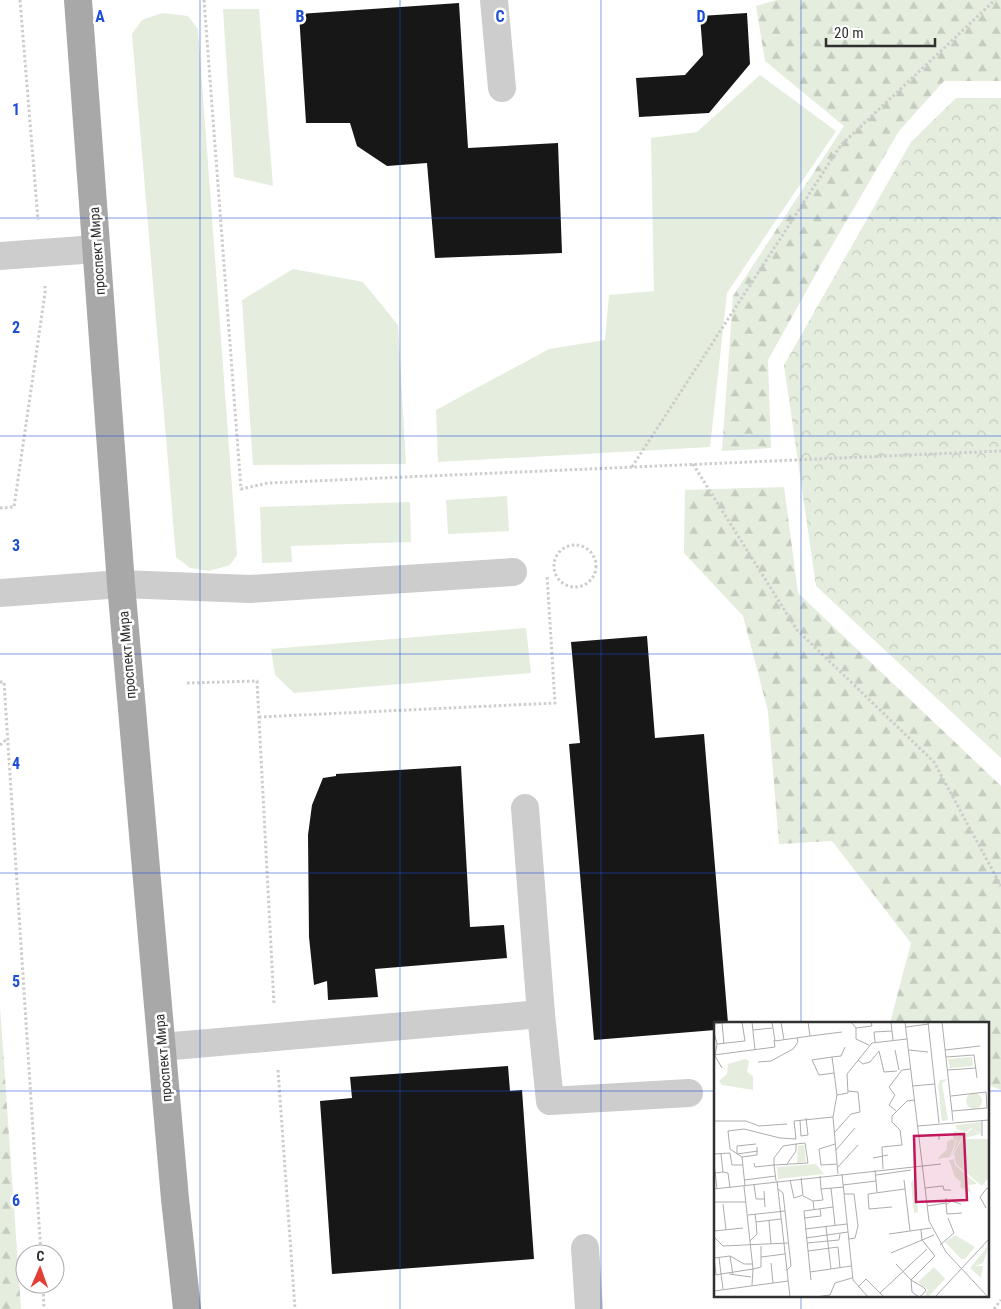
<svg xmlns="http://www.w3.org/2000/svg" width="1001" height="1309" viewBox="0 0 1001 1309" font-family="'Roboto Condensed',sans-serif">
<defs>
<pattern id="forest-firs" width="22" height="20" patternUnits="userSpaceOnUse" patternTransform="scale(1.25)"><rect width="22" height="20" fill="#e4edde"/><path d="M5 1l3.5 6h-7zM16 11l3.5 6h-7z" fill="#c4ccbf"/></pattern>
<pattern id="park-crowns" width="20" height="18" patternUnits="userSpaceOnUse" patternTransform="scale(1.25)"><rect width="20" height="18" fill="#e4edde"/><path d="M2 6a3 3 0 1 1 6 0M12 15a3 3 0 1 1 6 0" fill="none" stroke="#c4ccbf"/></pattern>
</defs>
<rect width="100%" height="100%" fill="#fff"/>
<g fill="#e4edde">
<polygon points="223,9 259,9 273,186 234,177"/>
<polygon points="162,13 188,16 198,29 237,555 230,565 209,571 190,568 176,557 132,34 142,20"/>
<polygon points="760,75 836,131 727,293 710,447 438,462 436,410 549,349 605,340 609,295 654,291 651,138 697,132"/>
<polygon points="293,269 363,282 398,325 406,464 253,465 242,300"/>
<polygon points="507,496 509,531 448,534 446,500"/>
<polygon points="410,502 411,542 291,546 292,562 262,563 260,507"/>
<polygon points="526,628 531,673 294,693 275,675 271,649"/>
</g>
<g fill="url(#forest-firs)">
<polygon points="777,0 1001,0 1001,81 944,81 899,131 823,261 768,360 771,448 722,451 733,296 844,126 765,61 756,6"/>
<polygon points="784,487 798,593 1001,786 1001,1090 987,1084 987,1023 890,1023 911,943 832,841 779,844 768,711 743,616 684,553 685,490"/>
<polygon points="0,1006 21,1309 0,1309"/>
</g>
<polygon fill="url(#park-crowns)" points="956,98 1001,98 1001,758 816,586 784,365 911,142"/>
<g fill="#171717">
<polygon points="459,3 468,148 558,143 562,253 435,258 427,163 387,166 357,146 350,123 306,123 299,14"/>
<polygon points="747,13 750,64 709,113 639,117 636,78 685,75 703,55 700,16"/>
<polygon points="647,636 655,738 704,734 728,1023 715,1023 715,1030 594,1040 569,744 580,743 571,642"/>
<polygon points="461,766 470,927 504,925 507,958 375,969 378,997 328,1000 327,981 314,985 309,937 308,835 312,805 323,778 336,776 336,774"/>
<polygon points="508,1066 510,1091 522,1090 534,1259 332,1274 320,1101 352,1098 350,1077"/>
</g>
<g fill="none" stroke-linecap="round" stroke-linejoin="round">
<g stroke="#cdcdcd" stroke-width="3" stroke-dasharray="2.5 2.5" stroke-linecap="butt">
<polyline points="20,0 38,220"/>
<polyline points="204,0 241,489 268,483 1001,451"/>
<polyline points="693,464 797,630 934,762 1001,886"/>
<polyline points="632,467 841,145 995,0"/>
<polyline points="0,508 14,507 45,293 45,286"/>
<circle cx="575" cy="566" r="21"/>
<polyline points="0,682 4,682 41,1254"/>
<polyline points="187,683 257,681 274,1004"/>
<polyline points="259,717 555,703 547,575"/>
<polyline points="0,745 7,739"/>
<polyline points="278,1070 295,1309"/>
<polyline points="43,1284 44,1309"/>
<polyline points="994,1309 1001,1300"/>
</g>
<g stroke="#cdcdcd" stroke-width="28">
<polyline points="494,0 502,88"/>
<polyline points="0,256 96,249"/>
<polyline points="0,593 121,584 250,589 513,572"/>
<polyline points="525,808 541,1014"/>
<polyline points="162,1047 541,1014 550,1101 689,1093"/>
<polyline points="585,1248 589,1309"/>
</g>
<polyline stroke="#a8a8a8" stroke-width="28" points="78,0 121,584 175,1199 187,1309"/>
</g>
<path fill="none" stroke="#1d4ed8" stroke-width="1" stroke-opacity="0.55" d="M 200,0 L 200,1309M 400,0 L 400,1309M 601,0 L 601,1309M 801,0 L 801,1023M 0,218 L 1001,218M 0,436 L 1001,436M 0,654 L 1001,654M 0,873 L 1001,873M 0,1091 L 715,1091M 987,1091 L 1001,1091M 801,1295 L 801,1309"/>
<g text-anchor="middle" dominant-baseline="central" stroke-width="5" stroke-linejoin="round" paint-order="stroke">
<g font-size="14" fill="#303030" stroke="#fff">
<text transform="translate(97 251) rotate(-94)">проспект Мира</text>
<text transform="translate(127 655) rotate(-95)">проспект Мира</text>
<text transform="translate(163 1058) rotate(-95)">проспект Мира</text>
</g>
</g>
<g transform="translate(714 1022)">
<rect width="275" height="275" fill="#fff"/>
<path d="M 234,57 L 228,61 L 234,98 L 228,99 L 224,63 L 226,58 ZM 267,100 L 267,112 L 257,106 L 252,110 L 242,107 L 242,103 ZM 238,117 L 242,119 L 236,135 L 223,137 L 233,127 L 233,120 ZM 102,142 L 110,152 L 64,157 L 63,145 ZM 275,223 L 269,241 L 261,244 L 269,244 L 267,256 L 256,246 Z" fill="#e4edde"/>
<path d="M 31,37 L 35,39 L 33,50 L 39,54 L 39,68 L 8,63 L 5,59 L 13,52 L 14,42 ZM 258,107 L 266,112 L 247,117 L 237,135 L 243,119 L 239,116 L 240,109 L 253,111 ZM 240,137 L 241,143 L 263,162 L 254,163 L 257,171 L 246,165 L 247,160 L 241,155 L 235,138 ZM 201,154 L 204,190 L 200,191 L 197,161 Z" fill="#e4edde"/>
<path d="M 258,35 L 259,44 L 236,46 L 234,37 ZM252 79a8 8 0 1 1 16 0a8 8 0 1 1-16 0ZM 248,117 L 275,117 L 275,155 L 268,164 L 242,142 L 240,131 ZM 90,123 L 92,140 L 83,141 L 84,124 ZM 241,213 L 261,225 L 251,237 L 247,237 L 231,220 ZM 220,245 L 231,257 L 214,275 L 211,271 L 214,268 L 204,260 Z" fill="#e4edde"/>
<path fill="none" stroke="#acacac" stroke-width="1" d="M 38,0 L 41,28M 58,0 L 61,19 L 96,14M 67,0 L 70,18M 94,0 L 96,14 L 128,10M 137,0 L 142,6 L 142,17 L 155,23M 177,0 L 179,18M 191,0 L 215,199 L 232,230 L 274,275M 214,0 L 225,101M 228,0 L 239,99M 8,1 L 10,22M 0,2 L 18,0M 192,5 L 215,2M 142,6 L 158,4 L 157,0M 39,8 L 58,6M 0,10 L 3,22 L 1,34 L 8,46M 161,20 L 160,10 L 178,9M 3,22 L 31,19 L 28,0M 181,28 L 185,48M 195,28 L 214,30M 231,28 L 266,24M 0,33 L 61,25 L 60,18M 118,35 L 127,34 L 131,25M 232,35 L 260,33 L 263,56M 144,38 L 149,42 L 156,40 L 165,29 L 170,50 L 183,49M 44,40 L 57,39 L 79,27 L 84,20 L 83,16M 234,48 L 262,46M 120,51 L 105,53 L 98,38 L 118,35 L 123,73 L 119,95 L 124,152M 198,64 L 221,62M 123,73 L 134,71 L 133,52 L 158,21 L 193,17M 237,74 L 272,70 L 273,86 L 238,89M 182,89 L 175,83 L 181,73 L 175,65 L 188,48 L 197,47M 86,98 L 87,114 L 94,113 L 92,96M 0,99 L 32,99 L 45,104 L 73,102M 204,104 L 275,98M 120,111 L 137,92 L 146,90 L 144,70 L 134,69M 204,114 L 225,113 L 225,118M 268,114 L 268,98M 42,122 L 23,124 L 23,132 L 44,129M 121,122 L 105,127 L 107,143 L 123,142M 122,128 L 141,106M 0,132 L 16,131 L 18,143 L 29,143M 28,135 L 16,127 L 14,109 L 30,107 L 66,116 L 82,117 L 80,99 L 119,95M 159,136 L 174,133M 0,140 L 3,167M 40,141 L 41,145 L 60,143 L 60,136 L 69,124 L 82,122M 124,145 L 144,123M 169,147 L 168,125 L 188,123 L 186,108 L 178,100 L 178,94 L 193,79 L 200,78M 161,148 L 163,170M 9,150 L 14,151 L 16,166M 1,151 L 9,150 L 7,132M 128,152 L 139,258 L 154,275M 162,153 L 197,148M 106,154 L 107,167 L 130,165M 30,158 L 62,154M 76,158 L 80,176 L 89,173 L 87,156M 190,158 L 196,209 L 217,206M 62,159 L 60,143 L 94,141 L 91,121 L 82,122 L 82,129 L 73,142M 63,159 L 76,275M 40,163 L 42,177 L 50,177M 129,163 L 162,159M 31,164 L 28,135 L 43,133 L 43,125M 117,166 L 121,203M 211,166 L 229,164 L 230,168 L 237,168M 0,167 L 227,142M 50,169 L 51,185M 130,172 L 140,172 L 144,204 L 141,216 L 135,217M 89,174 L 99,179 L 100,187M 99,179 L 109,178 L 107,167M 0,180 L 32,180M 232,181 L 233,192 L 248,191M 9,182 L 12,208M 232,183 L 237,179 L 247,182M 213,184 L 232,181 L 232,176M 178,185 L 155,187 L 154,172 L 191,167M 272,186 L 266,175 L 273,166 L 275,168M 71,189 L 77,244 L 73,248M 41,192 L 42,200 L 67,197M 34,193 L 71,189 L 69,171 L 64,167M 90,196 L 107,194 L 106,187M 55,199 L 57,222M 112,205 L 117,247M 91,207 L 133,202M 0,209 L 29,206M 175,212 L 196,209M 0,215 L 9,224 L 74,221M 92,216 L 134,210M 36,219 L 43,212 L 42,200M 93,221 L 125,218 L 126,212M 226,223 L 240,211 L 234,196M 94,229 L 124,225 L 126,246M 177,231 L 220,213M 16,234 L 19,253M 0,235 L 2,253 L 7,252 L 9,267M 5,235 L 7,252 L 39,247 L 30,164M 47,235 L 71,232M 0,236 L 16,234 L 30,242 L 39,242M 57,241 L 59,261M 182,242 L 197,258 L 209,265 L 212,268 L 209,272 L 205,275 L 198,270 L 197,258 L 221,234 L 208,218 L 207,208M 96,250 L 137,244M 15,252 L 37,255M 97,258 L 90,189 L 119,185M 38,263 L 39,247 L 47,245 L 47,224M 144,265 L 152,257 L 170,275M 0,269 L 74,259M 166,271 L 213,227M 101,275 L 116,273 L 121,261 L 138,256M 221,275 L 275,217"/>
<path fill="#c2185b" fill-opacity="0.15" stroke="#c2185b" stroke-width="2.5" d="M 250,112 L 253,178 L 202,180 L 200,114 Z"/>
<rect width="275" height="275" fill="none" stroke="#303030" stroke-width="2.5"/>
</g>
<g font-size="16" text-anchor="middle" font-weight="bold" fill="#1d4ed8" stroke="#fff" stroke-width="5" stroke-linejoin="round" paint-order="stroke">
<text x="100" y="22">A</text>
<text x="300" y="22">B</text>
<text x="500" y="22">C</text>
<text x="701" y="22">D</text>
<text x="16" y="115">1</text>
<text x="16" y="333">2</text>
<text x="16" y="551">3</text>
<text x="16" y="769">4</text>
<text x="16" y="987">5</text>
<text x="16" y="1206">6</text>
</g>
<g transform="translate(40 1269) rotate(2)"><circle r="24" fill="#ffffff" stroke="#acacac"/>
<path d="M0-4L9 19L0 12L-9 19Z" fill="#e24037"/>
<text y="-8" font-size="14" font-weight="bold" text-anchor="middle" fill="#303030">С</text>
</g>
<path d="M826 38v8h109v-8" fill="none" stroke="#303030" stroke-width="2.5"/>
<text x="834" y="38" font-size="15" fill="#303030" stroke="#ffffff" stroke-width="4" paint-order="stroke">20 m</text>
</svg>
